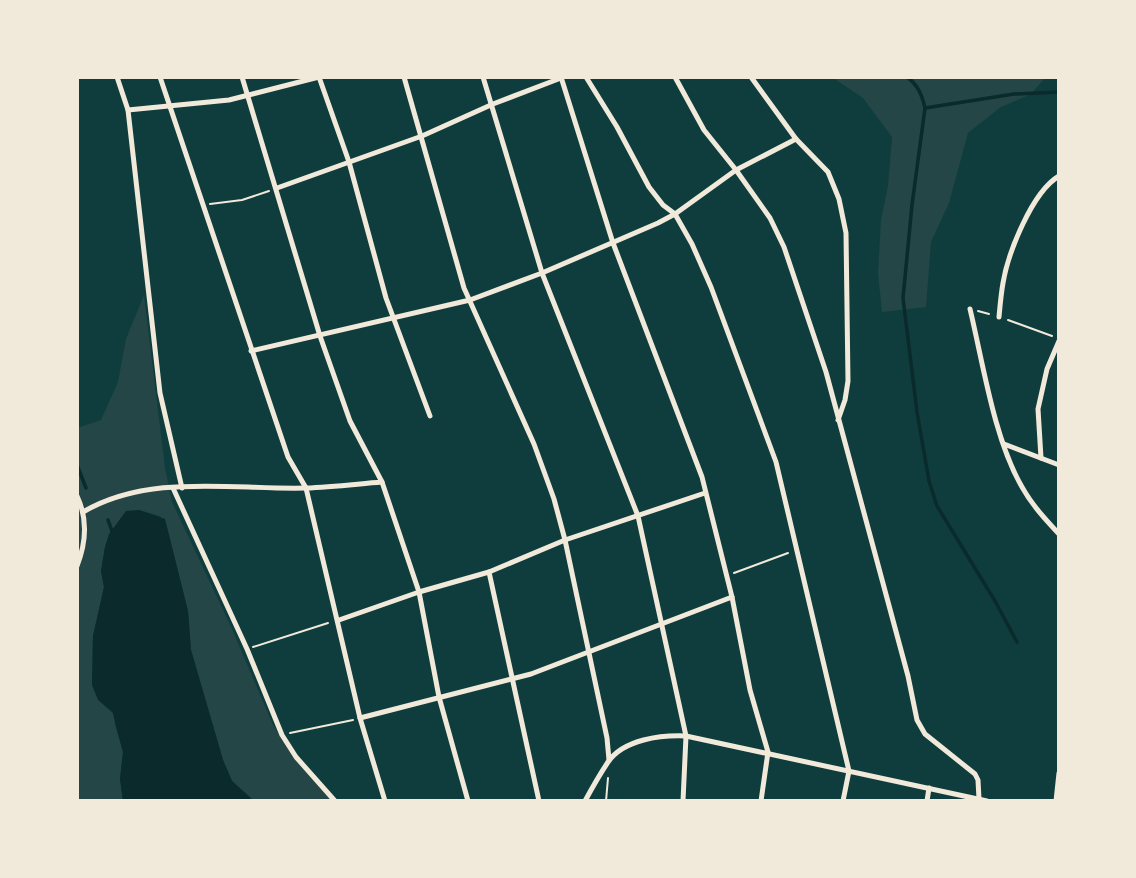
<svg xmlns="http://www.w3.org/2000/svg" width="1136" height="878" viewBox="0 0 1136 878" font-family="'Zilla Slab',serif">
<rect width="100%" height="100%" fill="#0f3d3e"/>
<g fill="#244646">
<polygon points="832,77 1046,77 1031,94 1001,107 968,133 949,203 931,242 926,307 882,312 878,273 881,220 888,186 892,137 863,98"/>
<polygon points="144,295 165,468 172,502 232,629 273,725 289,750 333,801 254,801 232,781 223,760 191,650 188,611 170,539 160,516 139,510 105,547 101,571 104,587 93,636 92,685 113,713 116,727 123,752 120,779 123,801 77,801 77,428 101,420 118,382 126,339"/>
</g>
<polygon fill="#0a2a2b" points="139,510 165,519 188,611 191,650 223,760 232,781 254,801 123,801 120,779 123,752 116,727 113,713 98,700 92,685 93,636 104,587 101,571 105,547 109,534 126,511"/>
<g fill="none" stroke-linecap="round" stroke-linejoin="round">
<g stroke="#0a2a2b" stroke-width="3.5">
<path d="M 907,77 C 918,85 922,95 925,108 L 912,205 L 903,298 L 917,412 L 929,481 L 937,506 L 995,601 L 1017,642"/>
<polyline points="925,108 1014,94 1059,92"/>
<polyline points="77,465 86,488"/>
<polyline points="108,520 112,531"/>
</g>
<g stroke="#f1e9da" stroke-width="2">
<polyline points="210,204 242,200 269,191"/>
<polyline points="978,311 989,314"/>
<polyline points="1008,320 1052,336"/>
<polyline points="734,573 788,553"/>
<polyline points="253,647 328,623"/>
<polyline points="290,733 353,720"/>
<polyline points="606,801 608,778"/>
</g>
<g stroke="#f1e9da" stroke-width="5">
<polyline points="117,77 128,110 160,393 182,488"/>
<polyline points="160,77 288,457 306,488 360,718 385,801"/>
<polyline points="242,77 320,336 350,421 382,482 419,592 439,697 468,801"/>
<polyline points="319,77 349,162 386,298 430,416"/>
<polyline points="404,77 464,288 534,444 554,499 565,540 607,738 609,760"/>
<polyline points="483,77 542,273 638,516 686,736 683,801"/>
<polyline points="561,77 613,243 702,477 732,597 750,690 768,752 761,801"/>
<polyline points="586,77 617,127 649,187 663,205 675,214 692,244 711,287 776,462 849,771 843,801"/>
<polyline points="675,77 704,130 736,170 770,218 784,247 826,372 908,676 917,720 925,734 975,774 978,780 979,799"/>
<polyline points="751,77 796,139 828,172 839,199 846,233 848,381 845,400 838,420"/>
<polyline points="128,110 229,100 319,77"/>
<polyline points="277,188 422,136 493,104 561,78"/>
<path d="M 970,309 C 983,363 994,439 1022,487 C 1032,505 1045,519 1059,534"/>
<path d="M 999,317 C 1000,306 1001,294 1003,283 C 1008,253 1032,192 1059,176"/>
<polyline points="251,351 470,300 542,273 658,223 675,214 736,170 796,139"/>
<polyline points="1004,444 1059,465"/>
<polyline points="1041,458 1038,409 1047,369 1059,341"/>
<polyline points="173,488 247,649 282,735 296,757 335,801"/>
<path d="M 77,496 C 88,519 86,543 77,566"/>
<path d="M 83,512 C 150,473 232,490 306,488 C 332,487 357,484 382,482"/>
<polyline points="489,572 539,801"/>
<polyline points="339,620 419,592 489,572 565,540 705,493"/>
<polyline points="360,718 531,674 732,597"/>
<path d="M 585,801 C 592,788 600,774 608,762 C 624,739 661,735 686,736 L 987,801"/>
<polyline points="927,801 929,788"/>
<polyline points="1056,801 1059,773"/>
</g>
</g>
<rect width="1136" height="878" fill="none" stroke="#f1e9da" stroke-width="158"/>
</svg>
